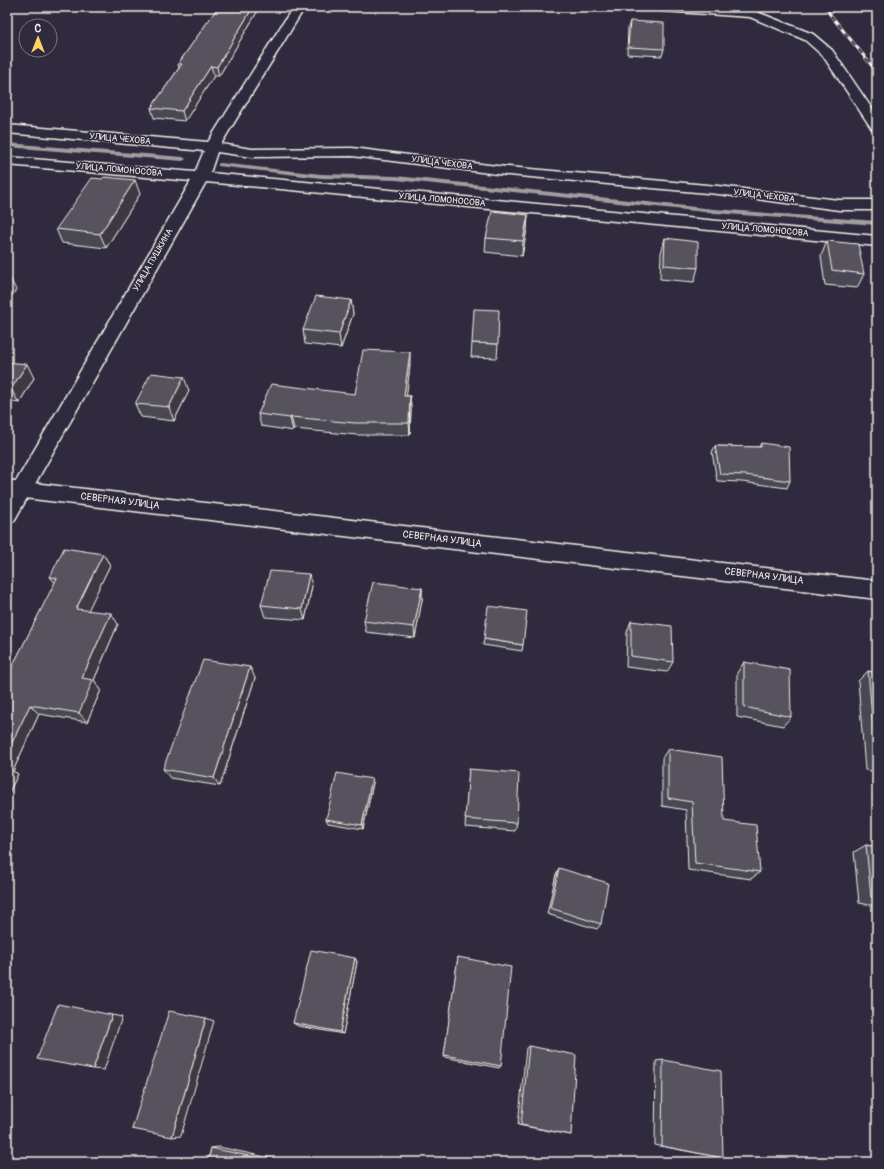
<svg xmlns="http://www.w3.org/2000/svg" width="884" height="1169" viewBox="0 0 884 1169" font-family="Pangolin,sans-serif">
<rect width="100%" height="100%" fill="#2f2a3d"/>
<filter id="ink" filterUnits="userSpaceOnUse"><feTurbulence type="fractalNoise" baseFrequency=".025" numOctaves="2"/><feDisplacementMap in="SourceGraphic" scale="8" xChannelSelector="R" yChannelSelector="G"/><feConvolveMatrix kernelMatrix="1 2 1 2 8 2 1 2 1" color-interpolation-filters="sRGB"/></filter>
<g filter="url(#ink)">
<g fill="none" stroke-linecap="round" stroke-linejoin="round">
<g fill="#a19ea0" fill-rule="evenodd">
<polygon points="7,143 183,157 186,159 183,161 7,147"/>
<polygon points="220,163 321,174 396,176 714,209 877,221 877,225 714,213 396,180 321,178 218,166 218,164"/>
</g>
<g stroke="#f4f1e8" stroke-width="3">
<g id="street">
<polygon points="293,7 305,7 221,144 252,149 352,148 497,166 718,186 839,200 877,200 877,210 839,210 718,194 497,174 352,156 252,157 217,152 210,173 877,236 877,246 206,182 14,521 7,523 7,497 191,181 7,165 7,157 195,172 204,151 7,133 7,125 208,142"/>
<polygon points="656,7 708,7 752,10 813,34 832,50 877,116 877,130 872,129 823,56 805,40 750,17 662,11"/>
</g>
</g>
<g stroke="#f4f1e8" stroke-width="3">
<polygon id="secondary" points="7,480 877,581 877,599 7,496"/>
</g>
<use href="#street" fill="#2f2a3d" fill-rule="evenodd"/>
<use href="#secondary" fill="#2f2a3d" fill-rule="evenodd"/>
<g stroke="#f4f1e8" stroke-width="3">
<polyline id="rail" points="824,7 877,72"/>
</g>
<use href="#rail" stroke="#2f2a3d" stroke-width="2" stroke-dasharray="5.5" stroke-linecap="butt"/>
</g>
<g fill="#4a4752" stroke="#f4f1e8">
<polygon points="218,7 260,7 219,76 214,76 185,121 154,118 151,108 179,68 178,64"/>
<polygon points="630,21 664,49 662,56 627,54 628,28"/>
<polygon points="140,194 106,248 62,243 56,229"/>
<polygon points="528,215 527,229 522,256 485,252 486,238"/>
<polygon points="665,238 698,268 694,282 660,279 661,253"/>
<polygon points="827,241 864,274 857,288 825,285 821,256"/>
<polygon points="351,300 353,314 341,348 305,344 303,330"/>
<polygon points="472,343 498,344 497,358 471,357"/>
<polygon points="7,362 34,378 19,403 7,401"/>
<polygon points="410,365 406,396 410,396 411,409 410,435 357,435 294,429 293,431 261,426 258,414 355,394"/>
<polygon points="189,391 174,421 141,417 135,404"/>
<polygon points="761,443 790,481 787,488 742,482 717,481 712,452 715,446 759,447"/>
<polygon points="103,554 110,565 88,610 118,624 94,680 101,690 87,722 39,714 13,771 18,774 7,797 12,667 55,583 50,577"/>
<polygon points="312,586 305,620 265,617 261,605"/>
<polygon points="422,588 422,600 415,638 366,632 364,621"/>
<polygon points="631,621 673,662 667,672 626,667 627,632"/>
<polygon points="484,639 523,645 522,651 483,645"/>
<polygon points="744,662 791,717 783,726 737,717 737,673"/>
<polygon points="868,671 877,673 877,772 865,770 858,681"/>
<polygon points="255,678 220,786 170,778 163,769"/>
<polygon points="668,749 760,872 751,879 688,870 686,810 662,806 662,758"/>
<polygon points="469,769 517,823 515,831 465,827"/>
<polygon points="372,779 373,783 363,829 328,823 326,819"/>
<polygon points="866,845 877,847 877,906 859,903 854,852"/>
<polygon points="559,868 601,924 597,929 547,914 556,874"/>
<polygon points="458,957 501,1066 499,1068 444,1057"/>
<polygon points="355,958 357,962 343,1034 298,1026 293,1023"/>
<polygon points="529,1046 571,1135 518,1125 526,1048"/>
<polygon points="663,1060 723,1158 655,1145 656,1061"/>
<polygon points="219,1147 279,1160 278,1162 208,1162 211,1148"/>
</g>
<g fill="#3c3942" stroke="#f4f1e8">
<polygon points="253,7 260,7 219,76 217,67"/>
<polygon points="211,66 214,76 185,121 182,111"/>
<polygon points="135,180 140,194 106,248 100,234"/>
<polygon points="528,215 527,229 522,256 523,241"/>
<polygon points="9,276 16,290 7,303 7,278"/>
<polygon points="351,300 353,314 341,348 339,334"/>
<polygon points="410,352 410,365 405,409 404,396"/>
<polygon points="27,364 34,378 19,403 11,389"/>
<polygon points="184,377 189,391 174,421 169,407"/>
<polygon points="410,396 411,409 410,435 409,423"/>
<polygon points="291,417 294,429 293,431 290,418"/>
<polygon points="103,554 110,565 84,619 76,609"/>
<polygon points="309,574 312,586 305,620 302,609"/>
<polygon points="422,588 422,600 415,638 414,627"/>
<polygon points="111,613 118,624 94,680 101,690 87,722 79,713 82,678"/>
<polygon points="250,667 255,678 220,786 214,778"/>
<polygon points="30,705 39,714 13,771 18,774 7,797 7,753"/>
<polygon points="372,779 373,783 363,829 362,825"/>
<polygon points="355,958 357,962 343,1034 340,1032"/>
<polygon points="112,1015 122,1017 104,1070 93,1069"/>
<polygon points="206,1018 214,1021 181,1136 172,1137"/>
<polygon points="279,1160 278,1162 273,1162 273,1161"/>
</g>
<g fill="#56525f" stroke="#f4f1e8">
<polygon points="218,7 253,7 217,67 211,66 182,111 151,108 182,64 178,64"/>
<polygon points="630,21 664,23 664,49 628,47"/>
<polygon points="104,177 135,180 100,234 56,229 92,178 102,179"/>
<polygon points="492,211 528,215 523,241 486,238"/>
<polygon points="665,238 698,242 698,268 664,265"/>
<polygon points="827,241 858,244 864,274 832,270"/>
<polygon points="316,296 351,300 339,334 303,330"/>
<polygon points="474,309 499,310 498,344 472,343"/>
<polygon points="363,350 410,352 404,396 410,396 409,423 355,423 291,417 290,418 258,414 271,384 355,394"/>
<polygon points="7,362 27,364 11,389 7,389"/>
<polygon points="151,373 184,377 169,407 135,404"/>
<polygon points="761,443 789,447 790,481 745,475 720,474 715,446 761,447"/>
<polygon points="64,548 103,554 76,609 111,613 82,678 93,680 79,713 30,705 7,753 7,667 12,667 57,578 50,577"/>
<polygon points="270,571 309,574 302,609 261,605"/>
<polygon points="373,582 422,588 414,627 364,621"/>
<polygon points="488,606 527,611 523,645 484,639"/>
<polygon points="631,621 672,626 673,662 631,656"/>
<polygon points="203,660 250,667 214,778 163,769"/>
<polygon points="744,662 790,670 791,717 744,707"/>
<polygon points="868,671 877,673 877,761 876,761"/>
<polygon points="668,749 722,757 724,821 756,825 760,872 695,863 692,802 668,798"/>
<polygon points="469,769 519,773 517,823 465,819"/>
<polygon points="337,773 372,779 362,825 326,819"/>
<polygon points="866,845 877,847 877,898 871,897"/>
<polygon points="559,868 608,883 601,924 550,908"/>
<polygon points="311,950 355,958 340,1032 293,1023"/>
<polygon points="458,957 511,967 501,1066 444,1055"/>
<polygon points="58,1004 112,1015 93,1069 37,1059"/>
<polygon points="169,1011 206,1018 172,1137 132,1129"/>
<polygon points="529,1046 576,1055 571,1135 521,1125"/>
<polygon points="663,1060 721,1071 723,1158 662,1146"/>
<polygon points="211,1148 273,1161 273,1162 208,1162"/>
</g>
</g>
<g text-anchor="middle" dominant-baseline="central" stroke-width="3" stroke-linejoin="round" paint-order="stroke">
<g font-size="9" fill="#f4f1e8" stroke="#2f2a3d">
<text transform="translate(120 139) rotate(5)">УЛИЦА ЧЕХОВА</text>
<text transform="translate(442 163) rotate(7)">УЛИЦА ЧЕХОВА</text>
<text transform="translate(119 170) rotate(5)">УЛИЦА ЛОМОНОСОВА</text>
<text transform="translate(764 196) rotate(7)">УЛИЦА ЧЕХОВА</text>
<text transform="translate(442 200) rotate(5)">УЛИЦА ЛОМОНОСОВА</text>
<text transform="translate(765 230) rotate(5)">УЛИЦА ЛОМОНОСОВА</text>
<text transform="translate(153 260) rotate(-60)">УЛИЦА ПУШКИНА</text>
</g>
<g font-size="10" fill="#f4f1e8" stroke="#2f2a3d">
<text transform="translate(120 501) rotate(7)">СЕВЕРНАЯ УЛИЦА</text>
<text transform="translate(442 539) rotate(7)">СЕВЕРНАЯ УЛИЦА</text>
<text transform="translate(764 576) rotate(7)">СЕВЕРНАЯ УЛИЦА</text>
</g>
</g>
<rect width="884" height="1169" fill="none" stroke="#2f2a3d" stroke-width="24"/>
<rect x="12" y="12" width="860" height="1145" fill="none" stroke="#f4f1e8" stroke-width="1.5" filter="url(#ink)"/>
<g transform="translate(38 38)"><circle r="19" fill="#2f2a3d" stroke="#7e7a81"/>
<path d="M0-3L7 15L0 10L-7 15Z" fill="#ffd166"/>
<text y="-6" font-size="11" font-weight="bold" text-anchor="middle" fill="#f4f1e8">С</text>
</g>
</svg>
